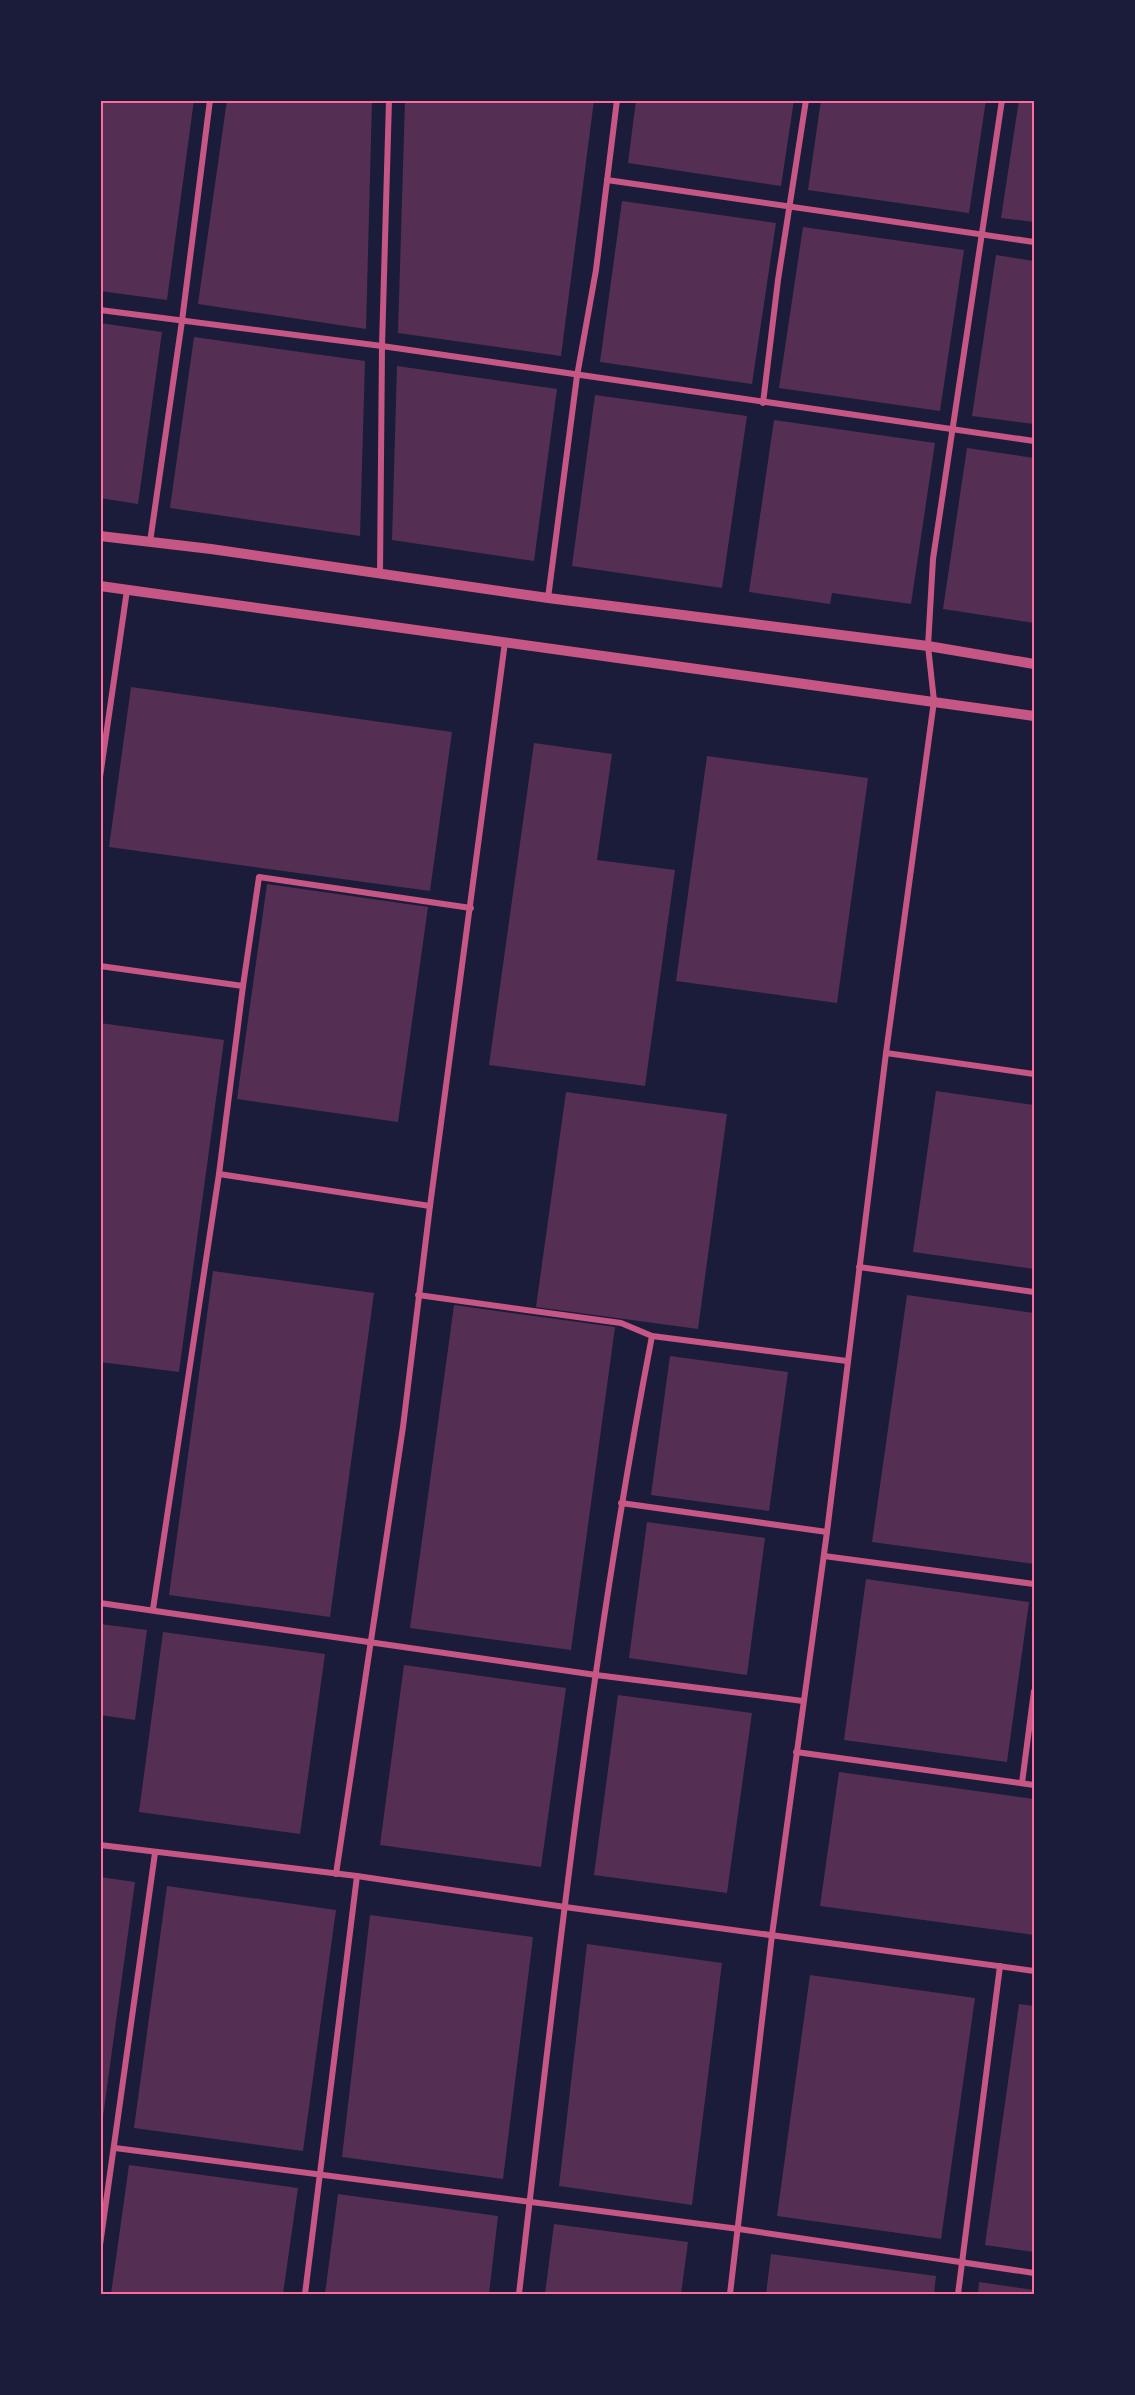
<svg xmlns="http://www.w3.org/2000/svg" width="1135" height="2395" viewBox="0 0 1135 2395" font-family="'Roboto Condensed',sans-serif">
<rect width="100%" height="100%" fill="#1b1b3a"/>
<g fill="#542f53">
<polygon points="100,100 194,100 167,300 100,291"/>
<polygon points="227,100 372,100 366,329 198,304"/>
<polygon points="405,100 594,100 561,356 398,333"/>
<polygon points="636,100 794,100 781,186 628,163"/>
<polygon points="821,100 986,100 969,213 808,190"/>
<polygon points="1019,100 1034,100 1034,222 1001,218"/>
<polygon points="622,201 776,223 752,384 600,362"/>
<polygon points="803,227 964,250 940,411 779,388"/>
<polygon points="996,255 1034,261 1034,424 972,416"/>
<polygon points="100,323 162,332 138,504 100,498"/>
<polygon points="194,337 365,361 360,536 170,508"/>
<polygon points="397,366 557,389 534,561 392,540"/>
<polygon points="595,395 747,416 722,588 572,566"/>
<polygon points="774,420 935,443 911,604 832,593 830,604 749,592"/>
<polygon points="967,448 1034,458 1034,623 943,609"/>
<polygon points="131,687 452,732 430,891 109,847"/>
<polygon points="534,743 612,754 597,860 675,870 645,1086 489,1065"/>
<polygon points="707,756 868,778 837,1003 676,981"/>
<polygon points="267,884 428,907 398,1122 237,1099"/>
<polygon points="100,1023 224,1040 179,1372 100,1362"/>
<polygon points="936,1091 1034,1105 1034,1269 913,1252"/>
<polygon points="566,1092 727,1114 698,1329 536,1307"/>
<polygon points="213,1271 374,1293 330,1617 169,1595"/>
<polygon points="907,1295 1034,1313 1034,1564 872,1542"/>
<polygon points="454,1305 615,1327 571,1650 410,1628"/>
<polygon points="670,1356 788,1372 769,1511 651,1495"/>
<polygon points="647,1522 765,1538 747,1675 629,1658"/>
<polygon points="866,1579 1029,1602 1007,1762 844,1740"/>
<polygon points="100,1624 147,1630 135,1720 100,1715"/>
<polygon points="163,1632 325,1654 300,1834 139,1812"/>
<polygon points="404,1665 566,1688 541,1867 380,1845"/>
<polygon points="618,1695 752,1713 727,1893 594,1875"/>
<polygon points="839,1772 1034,1799 1034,1935 820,1906"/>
<polygon points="100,1877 135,1882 102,2124 100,2124"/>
<polygon points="167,1886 336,1910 303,2151 134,2128"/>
<polygon points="370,1915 533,1937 503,2179 342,2157"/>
<polygon points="587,1944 722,1963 692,2205 559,2186"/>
<polygon points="810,1975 975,1998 941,2239 777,2216"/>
<polygon points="1019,2004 1034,2006 1034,2252 985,2245"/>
<polygon points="129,2165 298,2188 283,2294 111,2294"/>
<polygon points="338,2194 498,2216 489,2294 325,2294"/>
<polygon points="554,2224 688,2242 681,2294 545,2294"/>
<polygon points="771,2254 936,2276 934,2294 766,2294"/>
<polygon points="979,2282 1034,2290 1034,2294 978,2294"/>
</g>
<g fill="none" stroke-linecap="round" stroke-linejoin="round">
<g stroke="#c65784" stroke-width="6">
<polyline points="607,180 1034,242"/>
<polyline points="100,310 382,346 1034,441"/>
<polyline points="763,403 778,280 806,100"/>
<polyline points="150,542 182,321 210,100"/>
<polyline points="380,574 382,346 389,100"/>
<polyline points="548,598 577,376 596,270 617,100"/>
<polyline points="100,777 127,590"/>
<polyline points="100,966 243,986 219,1174"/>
<polyline points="243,986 259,877 471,908"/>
<polyline points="886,1053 1034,1074"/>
<polyline points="859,1267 1034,1292"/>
<polyline points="418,1295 621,1323 652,1336 847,1361"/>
<polyline points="621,1503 827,1532"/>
<polyline points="824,1556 1034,1584"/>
<polyline points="100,1603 596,1675 803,1701"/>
<polyline points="153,1609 219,1174 430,1206"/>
<polyline points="796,1752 1034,1785"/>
<polyline points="1022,1783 1034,1691"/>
<polyline points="100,1845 357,1876 565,1907 1034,1971"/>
<polyline points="336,1874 403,1427 430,1206 505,642"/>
<polyline points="115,2148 739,2229 1034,2273"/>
<polyline points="100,2245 155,1853"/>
<polyline points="305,2294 357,1876"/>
<path d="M 519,2294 C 556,1974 591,1653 652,1336"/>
<polyline points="730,2294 772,1935 827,1532 886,1053 934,701 928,646 933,559 1002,100"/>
<polyline points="958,2294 1000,1966"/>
</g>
<g stroke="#c65784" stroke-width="10">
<polyline points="100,536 211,549 548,598 928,646 1034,664"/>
<polyline points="100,586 1034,716"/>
</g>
</g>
<rect width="1135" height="2395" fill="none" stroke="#1b1b3a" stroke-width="204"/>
<rect x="102" y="102" width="931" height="2191" fill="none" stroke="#ff6b9d" stroke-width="2"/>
</svg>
